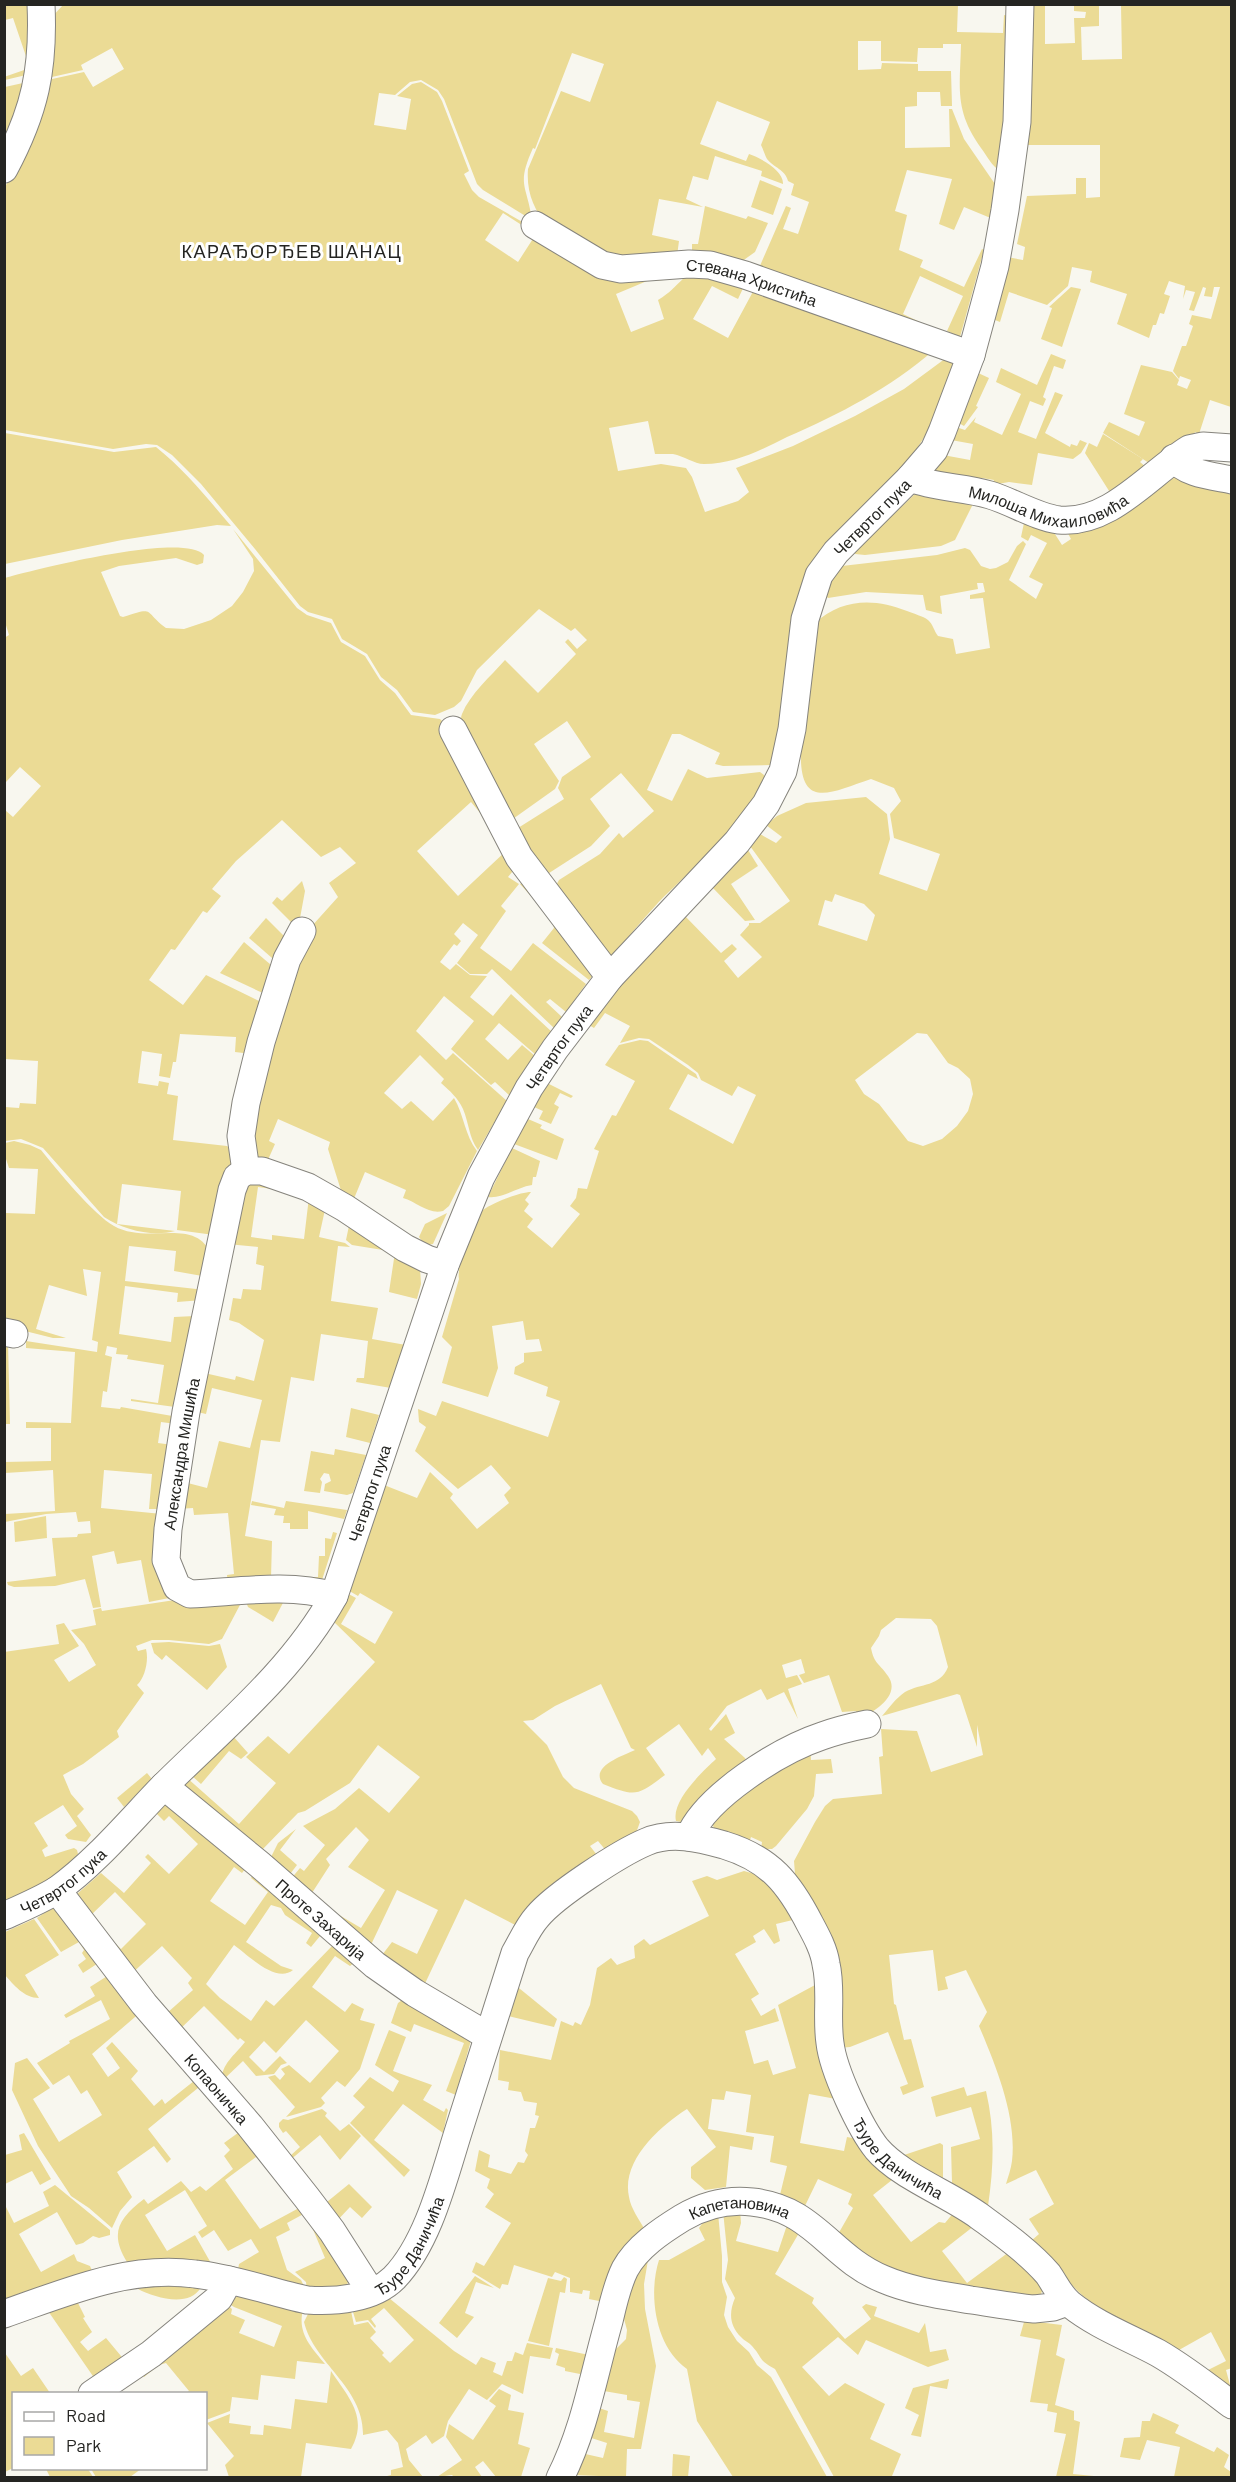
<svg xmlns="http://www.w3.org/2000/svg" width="1236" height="2482" viewBox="0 0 1236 2482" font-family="Barlow,sans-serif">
<rect width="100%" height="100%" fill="#f8f7ef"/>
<g fill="#ebdb95" fill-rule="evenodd">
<path d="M 958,4 L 957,32 L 1003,33 L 1004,15 L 1008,16 L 1002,158 L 999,170 C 992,166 987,156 981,148 C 954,110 960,88 961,44 L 943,44 L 943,48 L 918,48 L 917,62 L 881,61 L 881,41 L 858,41 L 858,70 L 881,69 L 882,63 L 918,64 L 918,71 L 951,71 L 952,106 L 941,106 L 940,92 L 917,92 L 917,106 L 905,107 L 905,148 L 950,147 L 949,109 L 952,109 L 964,139 L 997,187 L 993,219 L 964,207 L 954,230 L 939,224 L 952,179 L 907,170 L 895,211 L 907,215 L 899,250 L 923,260 L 920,267 L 964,287 L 982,249 L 984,250 L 960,337 L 947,331 L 963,296 L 920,276 L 903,314 L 945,334 L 941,339 L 922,335 L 761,274 L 759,268 L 786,206 L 791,208 L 783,229 L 798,234 L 809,202 L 791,195 L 794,184 L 788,181 C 785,169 774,168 767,159 C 765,155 763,149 761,145 L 770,122 L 717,101 L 700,144 L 746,161 L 749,154 C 761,158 784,171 783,184 L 761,176 L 762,171 L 715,156 L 708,180 L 693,176 L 686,199 L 703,207 L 659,199 L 652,235 L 679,241 L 677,256 L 674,259 C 615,277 522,241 528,169 L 561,91 L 590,102 L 604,64 L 572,53 L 535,149 L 533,148 C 516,186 527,184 532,220 L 483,190 L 477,184 L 444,99 L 438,90 L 421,80 L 410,82 L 395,95 L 379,93 L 374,125 L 406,130 L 411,99 L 397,96 L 412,84 L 421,82 L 437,92 L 442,101 L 469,171 L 464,174 L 472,190 L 479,197 L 533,228 L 531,231 L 503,213 L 485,240 L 518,262 L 536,234 C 557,246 578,265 601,272 C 624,279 652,274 676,270 L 673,275 L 664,280 L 647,281 L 616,294 L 631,332 L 664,319 L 658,300 C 671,292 673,288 684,278 C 703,260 726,274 746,282 L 738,299 L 712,286 L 693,319 L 728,338 L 756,286 L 934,350 C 890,388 840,414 787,437 C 761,450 734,464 704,464 C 694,464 684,456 673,454 C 668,454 661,454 655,454 L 648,421 L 609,428 L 618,471 L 661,464 L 686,468 L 692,477 L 705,512 L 738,501 L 749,492 L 736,468 L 793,446 L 855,416 L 904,389 L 946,358 L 951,358 L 953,362 C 937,426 915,459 869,505 C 850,523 822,546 811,569 C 781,631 791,701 772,765 L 723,766 L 715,764 L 720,753 L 680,734 L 672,734 L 647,790 L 672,801 L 688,769 L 707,778 L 760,772 L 764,775 C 771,802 677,882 657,904 C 641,921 627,939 612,956 L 604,957 L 600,953 L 559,899 L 554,889 L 559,880 L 600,854 L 619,833 L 623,838 L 654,811 L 621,773 L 590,799 L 610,826 L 591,846 L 546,875 C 532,872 518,847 515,834 L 518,828 L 564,799 L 558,788 L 562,777 L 591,757 L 567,721 L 534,744 L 559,781 L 555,789 L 510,821 L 502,816 C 492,796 454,734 462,714 C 470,694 491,676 505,660 L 538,693 L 576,654 L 565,642 L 568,639 L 577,649 L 587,640 L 575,628 L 571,631 L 539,609 L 477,670 L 461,701 L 454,707 L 435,715 L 413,712 L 397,690 L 381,677 L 367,654 L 342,639 L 332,619 L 308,612 L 300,606 L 255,549 L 201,484 L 172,455 L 157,445 L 146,444 L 113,449 L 5,430 L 5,187 L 27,146 L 43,81 L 84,72 L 93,87 L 124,69 L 112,48 L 81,65 L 83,70 L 43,79 L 51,18 L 63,5 Z"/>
<polygon points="5,5 37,5 32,70 26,75 5,80 4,77 30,68 13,18 5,20"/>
<polygon points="1031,5 1045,5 1045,44 1075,43 1074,18 1085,18 1086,12 1074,11 1074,5 1099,5 1099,26 1081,27 1082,60 1122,59 1121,5 1231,5 1231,407 1210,400 1199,434 1195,432 1192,440 1152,465 1103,433 1109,422 1139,436 1145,422 1124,414 1141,365 1172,372 1179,380 1177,385 1187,389 1191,380 1180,376 1179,379 1173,371 1182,346 1186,346 1193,326 1189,324 1192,315 1211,319 1220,287 1214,287 1212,297 1204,296 1206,288 1203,287 1194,311 1189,310 1195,292 1186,290 1183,299 1185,286 1169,281 1164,294 1170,296 1164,314 1160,313 1156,325 1153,325 1149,338 1117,324 1127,294 1090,282 1092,271 1072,267 1068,286 1047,305 1009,292 1000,322 990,318 1007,257 1023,260 1025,247 1017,244 1027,196 1076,194 1076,178 1086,178 1086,198 1100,197 1100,145 1025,145"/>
<polygon points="32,81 9,137 5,134 5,87"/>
<polygon points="760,180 782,189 773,215 751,207"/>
<polygon points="705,206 746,219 748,216 768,223 755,252 741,262 692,250 692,244 698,244"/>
<polygon points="1071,287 1081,289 1062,347 1041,339 1052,308 1049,307"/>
<polygon points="1051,354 1066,360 1063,369 1054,366 1043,397 1046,399 1043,406 1030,401 1018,432 1036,439 1055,392 1063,395 1045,433 1070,447 1071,444 1077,446 1080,440 1087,443 1081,453 1073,459 1038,453 1032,485 1009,482 992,485 994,480 982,478 981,482 931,473 943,455 970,460 973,444 951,440 956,427 965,430 976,417 974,422 1002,435 1021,394 996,382 1001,368 1037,385"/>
<polygon points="976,372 989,378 976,406 978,407 964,426 957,422"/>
<path d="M 5,433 L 114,452 L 156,447 C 185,470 207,498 231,526 L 217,525 L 122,540 L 5,564 Z"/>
<polygon points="1103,434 1143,459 1140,462 1147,468 1111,494 1085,453 1089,443 1097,447"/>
<path d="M 1176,477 L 1231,486 L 1232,2368 L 1226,2370 L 1230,2385 L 1227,2387 L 1206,2371 L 1226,2361 L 1211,2332 L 1179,2350 C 1150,2335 1077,2304 1065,2274 L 1031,2241 L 1039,2234 L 1029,2219 L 1054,2204 L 1036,2170 L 1006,2184 C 1008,2177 1011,2169 1012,2161 C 1017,2117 996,2066 979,2026 L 987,2012 L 966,1970 L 945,1977 L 948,1989 L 938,1991 L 933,1950 L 889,1955 L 894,2004 L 896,2005 L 904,2040 L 911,2039 L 924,2087 L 903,2095 L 900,2087 L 908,2084 L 888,2032 L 850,2047 L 839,2048 L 828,1938 L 795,1874 L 794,1861 L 815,1822 L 825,1806 L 833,1799 L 882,1794 L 879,1757 L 883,1756 L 881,1729 L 917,1731 L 931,1772 L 983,1755 L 977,1725 L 977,1747 L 960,1695 L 957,1694 L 882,1716 C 889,1708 896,1698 905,1692 C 921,1683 940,1687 948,1667 L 937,1626 L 931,1619 L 896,1618 L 881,1630 L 879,1636 L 871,1648 C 874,1664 880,1664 888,1676 C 902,1696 872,1714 857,1719 L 856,1711 L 842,1712 L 829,1675 L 804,1683 L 799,1675 L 805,1673 L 801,1659 L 782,1665 L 786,1678 L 797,1675 L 802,1684 L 788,1689 L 798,1719 L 784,1692 L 767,1700 L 761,1689 L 727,1706 L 709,1729 L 711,1731 L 726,1714 L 735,1733 L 724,1739 L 745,1758 L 750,1768 L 681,1822 L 676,1821 C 671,1801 703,1771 716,1759 L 708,1748 L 702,1756 L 679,1724 L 646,1748 L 665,1775 C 637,1796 636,1797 603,1784 C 589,1767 622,1756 635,1750 L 631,1748 L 601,1684 L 555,1706 L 533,1720 L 523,1721 L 547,1745 L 563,1777 L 574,1788 L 632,1811 L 637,1816 L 640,1822 L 636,1833 L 608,1853 L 598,1841 L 590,1846 L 600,1859 L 519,1927 L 465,1899 L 421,1992 L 379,1959 L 392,1942 L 417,1954 L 438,1910 L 397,1890 L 369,1949 L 329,1909 L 361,1928 L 385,1890 L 348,1867 L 369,1840 L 356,1827 L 326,1859 L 330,1865 L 310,1896 L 290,1880 L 300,1868 L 304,1871 L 325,1845 L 303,1826 L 335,1809 L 359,1788 L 389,1813 L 420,1777 L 378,1745 L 350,1783 L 305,1811 L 298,1813 L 260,1852 L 178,1786 L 186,1777 L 239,1824 L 276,1783 L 246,1757 L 268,1736 L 289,1754 L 375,1662 L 334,1622 L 345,1592 L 356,1598 L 341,1624 L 375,1644 L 393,1612 L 360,1593 L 358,1596 L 346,1589 L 384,1485 L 417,1498 L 430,1472 L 453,1494 L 450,1498 L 477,1529 L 509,1503 L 504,1495 L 511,1488 L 491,1465 L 458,1489 L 415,1451 L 426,1427 L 419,1422 L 418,1409 L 436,1416 L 442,1401 L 548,1437 L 560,1401 L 546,1396 L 548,1387 L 514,1374 L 515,1367 L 524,1362 L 524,1353 L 542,1351 L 539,1339 L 526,1340 L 523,1321 L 492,1326 L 498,1368 L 488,1397 L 442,1383 L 452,1347 L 442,1337 L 459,1279 C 456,1267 473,1219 483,1210 C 492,1203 520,1192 531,1192 L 525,1200 L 529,1204 L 524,1211 L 533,1219 L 527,1227 L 552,1248 L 580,1214 L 570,1206 L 576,1198 L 578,1188 L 587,1189 L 598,1154 L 599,1151 L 594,1149 L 612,1115 L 616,1116 L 635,1081 L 605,1065 L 619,1045 L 640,1040 L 648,1041 L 696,1074 L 698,1079 L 688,1074 L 669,1109 L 733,1144 L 756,1095 L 738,1086 L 732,1096 L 701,1080 L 698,1073 L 688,1065 L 649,1039 L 639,1038 L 620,1043 L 630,1026 L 605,1013 L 594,1028 L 589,1025 L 621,983 L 684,915 L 721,953 L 732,944 L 737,949 L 724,961 L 738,978 L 762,957 L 740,935 L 749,925 L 749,923 L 760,923 L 790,901 L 750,846 L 760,834 L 776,843 L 782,837 L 766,825 L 777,816 L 806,803 L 866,797 L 887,814 L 890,839 L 879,874 L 927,891 L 940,854 L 894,838 L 890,814 L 901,801 L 894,788 L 871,779 C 829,793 798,812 801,747 L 815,623 C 842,598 875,598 907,611 C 914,614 923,616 928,620 C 933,624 934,631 938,636 L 953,639 L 956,654 L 990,648 L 983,598 L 970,599 L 970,595 L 985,592 L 983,583 L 977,583 L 978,589 L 940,596 L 942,614 L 926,610 L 923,595 L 866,592 L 828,598 L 826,596 L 827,586 L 842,566 L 937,555 L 965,548 L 970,550 L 981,566 L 990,569 L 996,568 L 1008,562 L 1017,546 L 1023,541 L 1026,544 L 1009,580 L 1036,599 L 1043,584 L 1029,577 L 1047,543 L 1031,535 L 1028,541 L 1021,537 L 1024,523 L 1053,531 L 1062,545 L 1071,539 L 1066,530 ZM 835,894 L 864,904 L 875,915 L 867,941 L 818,925 L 825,900 L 832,902 ZM 917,1033 L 927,1034 L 948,1063 L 958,1068 L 970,1079 L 973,1094 L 968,1111 L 957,1126 L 942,1139 L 923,1146 L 908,1141 L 879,1104 L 864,1094 L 855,1080 Z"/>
<polygon points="916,493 976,498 955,540 941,546 865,555 855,554 855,551"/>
<path d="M 233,529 L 297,608 L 307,615 L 331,623 L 341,642 L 365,656 L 380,680 L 395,693 L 411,715 L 440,719 L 444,723 L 497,833 L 471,802 L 417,851 L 458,896 L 506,851 L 517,866 L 508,877 L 519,884 L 501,906 L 506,911 L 480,948 L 511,971 L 533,943 L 586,984 L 566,1012 L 550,999 L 546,1002 L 562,1017 L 554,1028 L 492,969 L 487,974 L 470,974 L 457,963 L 478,935 L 463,923 L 454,934 L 461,941 L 457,946 L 454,944 L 440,962 L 450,970 L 456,964 L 470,975 L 487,976 L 470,997 L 493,1016 L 511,994 L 552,1032 L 536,1055 L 499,1023 L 485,1039 L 508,1060 L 522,1045 L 535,1056 L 510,1096 L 495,1082 L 491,1085 L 451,1049 L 474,1021 L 444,996 L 416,1031 L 446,1060 L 453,1053 L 507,1101 L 478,1150 C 469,1138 469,1123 463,1109 C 458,1098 450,1091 441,1083 L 444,1079 L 420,1055 L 384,1093 L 402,1109 L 411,1101 L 433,1121 L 454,1098 C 464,1115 465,1136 477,1151 L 449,1206 L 443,1211 C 429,1215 417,1202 403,1198 L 406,1190 L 365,1172 L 353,1201 L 344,1200 L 328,1149 L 330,1142 L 278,1119 L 269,1141 L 275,1144 L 267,1162 L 254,1161 L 252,1109 L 311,927 L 338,897 L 329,883 L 356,863 L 340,847 L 321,857 L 282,820 L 236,861 L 212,889 L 221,896 L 207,913 L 203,911 L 175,950 L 171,949 L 149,980 L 183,1005 L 206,975 L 265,1004 L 252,1054 L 235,1052 L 236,1037 L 180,1034 L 176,1062 L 173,1062 L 170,1078 L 159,1076 L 162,1054 L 142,1051 L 138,1083 L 158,1086 L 159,1081 L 169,1083 L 167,1094 L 178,1096 L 173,1140 L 227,1146 L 231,1149 L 233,1161 L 214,1235 L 177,1230 L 181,1191 L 122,1184 L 117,1224 L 175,1231 C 152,1237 124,1230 104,1217 L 43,1148 L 21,1139 L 5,1141 L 5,1107 L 19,1108 L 20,1103 L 36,1104 L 38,1061 L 5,1059 L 5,810 L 13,817 L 41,786 L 20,767 L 6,782 L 5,780 L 4,638 L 9,635 L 5,622 L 5,578 C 38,569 183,532 204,555 L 203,563 L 197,565 L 176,558 L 119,566 L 101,572 L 120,616 L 123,617 C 156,606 143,611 166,628 L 184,629 L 211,620 L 232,606 L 243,592 L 254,571 L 253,559 Z"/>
<polygon points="748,850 758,866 731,884 755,920 745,921 712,887"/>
<polygon points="529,879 594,974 589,980 542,943 554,928 551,918 520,884"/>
<polygon points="302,881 305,891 298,929 272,903 277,897 282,901"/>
<polygon points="266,918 289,941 280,965 249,938"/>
<polygon points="244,942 277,970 267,995 220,973"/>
<polygon points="547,1083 573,1096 571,1098 560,1093 554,1104 559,1107 551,1124 539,1119 543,1111 534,1107"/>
<polygon points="528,1119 542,1125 540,1128 564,1139 557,1160 514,1144"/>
<path d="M 14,1141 L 30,1145 L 41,1150 C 57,1170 94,1215 114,1226 C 141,1241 174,1227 195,1237 C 203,1240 207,1247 212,1253 L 208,1277 L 174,1271 L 176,1251 L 129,1246 L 125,1281 L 205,1290 L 203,1300 L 177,1302 L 178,1293 L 125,1286 L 119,1334 L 171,1342 L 174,1317 L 195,1316 L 175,1407 L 131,1401 L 131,1399 L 158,1403 L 164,1365 L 127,1359 L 128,1355 L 116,1354 L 117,1348 L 107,1346 L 105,1355 L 112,1357 L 107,1392 L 103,1391 L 101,1407 L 120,1409 L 121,1407 L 178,1417 L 176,1424 L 161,1422 L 158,1443 L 173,1445 L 162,1509 L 149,1509 L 152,1474 L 104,1470 L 101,1508 L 162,1514 L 162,1576 L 169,1598 L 149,1602 L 141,1560 L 117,1564 L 114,1551 L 92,1556 L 101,1607 L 93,1608 L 85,1579 L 55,1586 L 14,1587 L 8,1585 L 7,1582 L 56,1576 L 52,1538 L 77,1537 L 78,1534 L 91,1533 L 90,1521 L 78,1522 L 76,1512 L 46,1514 L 5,1522 L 5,1514 L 55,1511 L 53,1470 L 5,1473 L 4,1462 L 51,1461 L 51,1428 L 26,1428 L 26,1422 L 71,1423 L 75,1352 L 26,1348 L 26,1341 L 97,1352 L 98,1342 L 92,1340 L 101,1272 L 83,1269 L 87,1296 L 49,1285 L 36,1329 L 66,1338 L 53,1338 L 5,1326 L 5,1213 L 35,1214 L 38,1169 L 9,1168 L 5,1156 L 5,1143 Z"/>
<path d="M 512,1148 L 540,1161 L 536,1177 L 533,1177 L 532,1185 C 517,1187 503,1199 488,1197 Z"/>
<polygon points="253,1180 279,1190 258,1187 251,1237 272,1240 272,1235 304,1239 309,1197 326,1205 319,1237 345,1243 350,1247 338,1246 331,1301 378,1308 372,1339 406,1345 391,1388 356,1382 357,1378 364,1378 368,1341 321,1334 314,1381 291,1377 280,1442 261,1440 245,1536 272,1541 271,1578 318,1577 319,1556 325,1556 325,1538 331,1539 333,1532 337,1533 322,1580 228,1585 227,1575 234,1574 228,1513 194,1515 193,1508 177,1509 180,1481 207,1488 219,1441 250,1448 262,1400 212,1388 206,1414 193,1411 200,1372 235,1380 236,1376 254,1381 264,1340 239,1323 229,1320 233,1298 241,1299 243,1289 261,1290 264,1266 256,1264 258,1247 227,1244 236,1194"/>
<polygon points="447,1213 433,1244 425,1245 419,1237 425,1224"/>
<polygon points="350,1221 420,1268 421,1284 417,1299 389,1292 395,1252 352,1245 346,1240"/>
<polygon points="4,1338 8,1343 10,1424 5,1424"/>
<polygon points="351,1408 379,1415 370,1443 346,1437"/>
<polygon points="335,1449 366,1455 353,1493 347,1495 324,1491 325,1484 331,1481 329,1474 324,1473 320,1479 322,1482 320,1493 304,1491 311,1451 334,1455"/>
<polygon points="252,1501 284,1508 286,1501 347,1510 344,1519 308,1511 308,1529 290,1529 290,1523 283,1523 284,1516 274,1515 276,1509 251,1505"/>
<polygon points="46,1516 47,1538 15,1542 14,1522"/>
<polygon points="244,1597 285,1599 273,1622 248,1607"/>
<path d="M 175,1600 L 241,1603 L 222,1639 L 209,1644 L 169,1640 L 152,1640 L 136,1646 L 138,1651 L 146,1649 C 149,1660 145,1678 137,1685 L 144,1693 L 117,1731 L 119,1737 L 83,1764 L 63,1775 L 71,1794 L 84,1809 L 77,1816 L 91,1835 L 86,1842 L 68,1839 L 65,1835 L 77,1826 L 63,1805 L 34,1823 L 48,1846 L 42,1850 L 45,1857 L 74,1848 L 77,1850 L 78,1854 C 60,1877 31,1890 4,1902 L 4,1652 L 59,1644 L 56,1625 L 64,1623 L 79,1646 L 54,1660 L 69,1682 L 96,1665 L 84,1644 L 71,1630 L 96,1625 L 93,1610 L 101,1608 L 102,1611 Z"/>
<polygon points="169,1642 209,1646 220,1644 227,1667 207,1690 166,1655 162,1660 154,1653 151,1643"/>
<polygon points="232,1735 248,1753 241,1759 229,1751 201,1784 191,1775"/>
<polygon points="810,1746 811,1760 831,1759 833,1773 816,1774 814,1796 807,1809 776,1846 772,1849 761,1849 762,1842 751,1837 749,1843 714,1829 712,1821 718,1806"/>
<polygon points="147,1773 152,1779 124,1807 117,1798"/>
<path d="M 167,1801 L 249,1864 L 242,1873 L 234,1867 L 210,1901 L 245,1925 L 268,1892 L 251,1878 L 256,1870 L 325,1930 L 311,1947 L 306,1943 L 312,1933 L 285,1915 L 281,1908 L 271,1905 L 246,1942 L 281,1966 L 293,1970 C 276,1984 248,1955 234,1945 L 206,1984 L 220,1998 L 251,2021 L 266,2000 L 274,2006 L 333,1945 L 358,1960 L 350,1966 L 335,1956 L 312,1987 L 345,2012 L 352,2003 L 364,2009 L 360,2020 L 375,2024 L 360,2069 L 345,2087 L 337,2081 L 321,2098 L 325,2103 L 321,2107 L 286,2117 L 295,2107 L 268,2077 L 275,2075 L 280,2080 L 285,2074 L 281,2069 L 289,2065 L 310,2083 L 339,2051 L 306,2020 L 276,2053 L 264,2041 L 249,2057 L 264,2072 L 280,2056 L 287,2063 L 281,2065 L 274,2074 L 256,2076 L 243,2061 L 221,2082 C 222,2063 234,2056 245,2042 L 240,2038 L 238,2040 L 204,2006 L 177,2032 L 167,2013 L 193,1990 L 188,1983 L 192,1978 L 162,1946 L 130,1975 L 108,1947 L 115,1943 L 121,1949 L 146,1924 L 115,1892 L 90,1916 L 77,1894 L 101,1873 L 124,1893 L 151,1863 L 145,1857 L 148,1854 L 169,1874 L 198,1844 L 169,1816 L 164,1821 L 154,1811 Z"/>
<polygon points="296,1829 280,1850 297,1865 287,1878 270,1859 278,1843"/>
<path d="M 744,1871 L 762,1876 L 797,1919 L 776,1924 L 780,1941 L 774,1944 L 764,1929 L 753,1936 L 756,1942 L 735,1954 L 759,1994 L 751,1999 L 761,2016 L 775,2008 L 779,2021 L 745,2031 L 754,2064 L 768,2060 L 773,2075 L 796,2068 L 778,2005 L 815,1985 L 818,2034 L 836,2099 L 809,2094 L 800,2143 L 844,2151 L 847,2137 L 857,2139 L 897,2176 L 873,2195 L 911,2242 L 939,2222 L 945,2223 L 955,2211 L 974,2226 L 942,2251 L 967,2283 L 1009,2252 L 1038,2277 L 1043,2289 L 1040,2296 L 1027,2298 L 918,2280 L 885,2271 L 837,2236 L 853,2208 L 848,2204 L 852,2194 L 818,2179 L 803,2210 L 779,2199 L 787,2166 L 770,2162 L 774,2136 L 746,2132 L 751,2095 L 726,2091 L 724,2100 L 712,2099 L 708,2129 L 754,2137 L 752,2150 L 730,2146 L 726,2187 L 705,2190 L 691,2178 L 691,2167 L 716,2147 L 687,2109 C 660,2126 621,2161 629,2197 C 631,2209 639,2219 645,2230 L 604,2302 L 589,2299 L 590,2291 L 583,2290 L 582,2294 L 570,2292 L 570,2278 L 555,2272 L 552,2277 L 514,2265 L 508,2285 L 502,2284 L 500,2289 L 472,2272 L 476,2262 L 484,2266 L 511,2223 L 485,2207 L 494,2194 L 487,2188 L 490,2179 L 475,2171 L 479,2150 L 490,2155 L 488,2167 L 511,2174 L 518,2162 L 524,2163 L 528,2155 L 525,2151 L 530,2128 L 535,2128 L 539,2116 L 535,2115 L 537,2103 L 524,2101 L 521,2092 L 508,2090 L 509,2082 L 498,2080 L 500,2050 L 551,2060 L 561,2021 L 573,2026 L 575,2022 L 581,2025 L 590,2005 L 597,1968 L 611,1958 L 617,1965 L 635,1958 L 634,1946 L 644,1939 L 650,1945 L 709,1916 L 692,1881 L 707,1876 L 717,1880 Z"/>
<polygon points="53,1907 103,1960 83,1973 78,1965 86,1959 82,1953 84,1950 79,1942 61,1952 37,1918"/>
<path d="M 34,1919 L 59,1955 L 25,1975 L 39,1998 C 24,1998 14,1985 4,1974 L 5,1932 Z"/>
<polygon points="112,1973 142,2011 92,2054 108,2077 120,2068 106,2048 112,2042 138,2071 131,2079 154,2106 162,2099 165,2104 199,2077 204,2083 148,2129 171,2159 167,2163 154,2146 117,2172 132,2197 120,2211 112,2228 89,2208 71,2196 38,2146 12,2090 15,2063 27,2058 50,2088 33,2099 59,2142 102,2115 87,2090 81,2094 69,2075 53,2085 37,2063 70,2043 69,2041 110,2019 101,2000 66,2018 64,2015 95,1996 90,1987"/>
<polygon points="514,1984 557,2019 554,2027 504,2015"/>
<polygon points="405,1998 471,2040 456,2095 446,2091 464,2043 414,2024 411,2032 391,2023 398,2003"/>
<polygon points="389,2030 406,2037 393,2071 432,2085 423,2100 444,2112 446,2108 448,2110 443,2133 403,2104 374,2140 410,2170 404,2177 350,2123 365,2107 353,2096 370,2077 393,2092 399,2081 375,2065"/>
<path d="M 964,2087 L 967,2096 L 986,2091 C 995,2130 994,2166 988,2206 L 952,2183 L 951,2147 L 980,2139 L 971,2107 L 936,2117 L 931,2097 Z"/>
<polygon points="322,2109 327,2113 325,2116 340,2131 349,2124 361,2136 340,2160 320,2135 289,2161 290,2156 300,2147 286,2131 283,2133 279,2127 279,2123 283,2119 288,2120"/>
<path d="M 242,2130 L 260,2154 L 225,2180 L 260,2229 L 299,2208 L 309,2211 L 287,2223 L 290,2230 L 276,2237 L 287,2270 L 301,2280 L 304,2286 L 238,2270 L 239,2264 L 259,2252 L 251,2239 L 228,2251 L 214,2230 L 202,2238 L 198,2232 L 207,2226 L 185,2190 L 145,2215 L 167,2251 L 195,2235 L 212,2265 L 127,2262 C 109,2233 119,2218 144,2199 L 148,2204 L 181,2181 L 191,2192 L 200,2186 L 206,2191 L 233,2169 L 224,2156 L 230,2150 L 224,2143 Z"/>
<polygon points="24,2133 51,2179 40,2185 32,2171 5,2184 5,2155 22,2150 19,2135"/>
<polygon points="940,2143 943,2145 943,2179 901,2156"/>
<polygon points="349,2184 372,2207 362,2218 350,2207 334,2224 322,2206"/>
<polygon points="55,2185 110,2230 110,2235 99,2238 93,2236 83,2243 76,2245 57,2212 19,2234 41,2272 74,2254 77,2261 90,2266 93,2273 5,2301 4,2203 14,2223 49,2206 43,2192"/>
<path d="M 740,2209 L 741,2223 L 736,2241 L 778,2252 L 787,2225 L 799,2233 L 775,2274 L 814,2298 L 812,2303 L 845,2339 L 871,2319 L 862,2307 L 866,2304 L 877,2307 L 874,2316 L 919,2333 L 925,2323 L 930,2352 L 946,2349 L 949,2360 L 928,2367 L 866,2340 L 858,2355 L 838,2337 L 802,2367 L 829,2396 L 845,2383 L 885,2404 L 870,2439 L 901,2454 L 892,2476 L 895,2477 L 834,2477 L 775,2369 C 757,2359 763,2358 752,2346 C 749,2342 744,2341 741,2337 C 729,2325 729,2312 735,2298 L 725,2279 L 728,2260 L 723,2211 Z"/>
<path d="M 718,2213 L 722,2256 L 722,2282 L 727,2297 L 724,2315 L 728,2327 L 737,2341 L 749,2352 L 757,2365 L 771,2377 L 827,2477 L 733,2477 L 697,2421 L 687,2369 C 655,2347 648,2294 659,2260 L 669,2260 L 705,2240 L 699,2228 L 704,2221 Z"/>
<polygon points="309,2220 350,2277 346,2287 307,2291 306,2282 295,2272 325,2258"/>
<polygon points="649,2254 644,2284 645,2309 656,2366 641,2449 627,2449 626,2477 572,2475 581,2453 603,2458 607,2443 585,2436 599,2408 608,2411 604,2432 634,2438 640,2402 627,2400 627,2395 598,2390 613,2352 626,2339 627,2330 620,2304"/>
<polygon points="475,2276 494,2288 476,2282 465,2313 474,2317 457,2338 439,2323"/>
<polygon points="564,2277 567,2279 565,2293 560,2292 549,2346 528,2341 548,2278 561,2281"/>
<path d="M 168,2281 L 201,2287 C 190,2308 155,2298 138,2289 Z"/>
<path d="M 242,2293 L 303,2310 C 297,2333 311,2347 325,2364 L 297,2361 L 295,2379 L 261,2375 L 258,2400 L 232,2397 L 230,2411 L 206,2420 L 206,2394 L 186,2393 L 189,2391 L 166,2363 L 159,2365 L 144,2377 L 138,2370 L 226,2304 L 232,2309 L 231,2314 L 245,2320 L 239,2333 L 274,2347 L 282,2326 L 234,2307 L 228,2303 Z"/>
<polygon points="75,2297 85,2317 83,2318 92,2332 80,2342 88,2351 106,2338 126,2362 97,2382 46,2308"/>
<path d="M 389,2298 L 454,2351 L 476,2365 L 481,2357 L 496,2363 L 493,2372 L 502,2376 L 507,2361 L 512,2361 L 515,2352 L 523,2355 L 527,2343 L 553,2348 L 550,2359 L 530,2356 L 523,2394 L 502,2384 L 487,2400 L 469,2389 L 448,2421 L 444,2436 L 432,2444 L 426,2435 L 406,2449 L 409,2460 L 423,2477 L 383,2477 L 391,2475 L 391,2470 L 403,2467 L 398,2443 L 387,2430 L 363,2435 C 364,2387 314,2364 304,2322 L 309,2312 L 351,2311 L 354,2325 L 368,2322 L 376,2332 L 370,2338 L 384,2353 L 382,2355 L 390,2363 L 414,2340 L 384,2308 L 371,2319 L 376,2326 L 375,2328 L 368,2320 L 356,2322 L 353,2312 L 371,2307 Z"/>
<polygon points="1029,2321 1062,2325 1056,2355 1065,2359 1055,2405 1074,2411 1074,2420 1080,2422 1073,2474 1104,2477 1056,2477 1066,2434 1054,2432 1057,2413 1047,2411 1048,2404 1030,2402 1041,2340 1020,2336 1024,2322"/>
<polygon points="556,2348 589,2355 585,2375 565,2371 565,2368 556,2365 559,2354 555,2352"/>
<polygon points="5,2353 21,2376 33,2368 50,2393 14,2394 13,2468 5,2472"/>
<path d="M 331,2371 C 348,2397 369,2417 351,2449 L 306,2443 L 301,2477 L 229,2477 L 225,2465 L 234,2456 L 207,2423 L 230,2414 L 229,2423 L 251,2426 L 250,2434 L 263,2435 L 264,2425 L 291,2429 L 295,2399 L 327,2403 Z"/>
<polygon points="949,2379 947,2389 930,2386 921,2437 911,2435 919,2415 905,2408 913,2388"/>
<polygon points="499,2389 511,2395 508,2410 524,2413 518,2444 530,2448 521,2477 496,2477 483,2461 475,2467 482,2477 454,2477 452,2475 437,2477 462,2460 446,2437 449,2424 473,2440 496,2406 489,2401"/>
<polygon points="1153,2413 1179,2425 1175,2433 1214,2452 1217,2447 1229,2455 1224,2467 1231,2472 1231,2477 1174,2477 1180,2447 1147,2440 1140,2460 1120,2457 1124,2438 1140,2437 1142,2421 1150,2421"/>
<polygon points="673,2454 690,2456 688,2477 672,2477"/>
<polygon points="46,2469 88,2469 93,2477 50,2477"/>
<polygon points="91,2469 141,2469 130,2477 96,2477"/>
</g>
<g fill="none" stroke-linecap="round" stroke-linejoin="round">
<g stroke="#86847d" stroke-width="29">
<g id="minor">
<path d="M 4,169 C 35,111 44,69 41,4"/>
<path id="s1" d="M 535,225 L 602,265 L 621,269 L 689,264 L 710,265 L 745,275 L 971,355"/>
<path d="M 1174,458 C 1185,474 1213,476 1232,480"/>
<path id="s2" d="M 910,478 C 936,488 964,487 990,495 C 1013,502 1036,517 1059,520 C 1110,525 1150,473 1189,449 L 1203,446 L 1232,448"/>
<polyline points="453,730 519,857 610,977"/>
<polyline points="246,1171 241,1136 246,1103 261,1042 287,959 302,931"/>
<polyline points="4,1332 14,1334"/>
<path id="s3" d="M 334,1596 C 287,1583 238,1592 190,1594 L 177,1587 L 166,1560 L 168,1529 L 186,1412 L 232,1190 L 237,1177 L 246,1171 L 262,1171 L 308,1187 L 345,1208 L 405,1248 L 427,1259 L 445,1265"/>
<path id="s4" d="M 164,1786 L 259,1864 L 375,1965 L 415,1993 L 488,2036"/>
<path d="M 689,1837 C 706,1796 780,1750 822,1736 C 836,1731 852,1727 867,1724"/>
<path id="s5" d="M 57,1890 L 144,2004 L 250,2126 L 307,2198 L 332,2231 L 371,2292"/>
<path id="s6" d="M 4,1916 C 22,1908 41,1900 57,1890 C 94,1864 130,1821 162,1788 C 222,1728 292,1672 334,1596 L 445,1265 L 481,1177 L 529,1088 L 555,1049 L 610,977 L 737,842 L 766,804 L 783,771 L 792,729 L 805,619 L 819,575 L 836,552 L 910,478 L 934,450 L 942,432 L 971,355 L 995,266 L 1005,210 L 1017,122 L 1020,4"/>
<path id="s7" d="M 4,2314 C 67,2292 128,2265 195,2274 C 233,2278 270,2292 307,2300 C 335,2302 373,2299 394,2278 C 430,2241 445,2172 461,2123 C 479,2067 497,2010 515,1953 C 522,1941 528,1927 537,1917 C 555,1895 620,1853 646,1842 C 671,1831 699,1838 724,1845 C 770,1859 789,1883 810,1924 C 817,1937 824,1950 826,1964 C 832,1989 826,2017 830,2043 C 833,2070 860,2128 877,2149 C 900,2176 949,2194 979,2216 C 1002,2233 1029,2252 1048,2274 C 1055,2284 1060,2296 1070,2304 C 1096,2325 1128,2337 1158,2353 C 1184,2368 1207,2386 1232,2405"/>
<polyline points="92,2394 151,2354 219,2298 229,2280"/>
<path id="s8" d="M 560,2478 C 585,2429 594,2373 609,2321 C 613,2304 617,2285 625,2269 C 637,2247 661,2231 682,2218 C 704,2205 726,2199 752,2202 C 814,2208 831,2258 883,2279 C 911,2291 941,2295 971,2300 C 992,2303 1013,2307 1034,2309 L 1053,2307 L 1067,2302"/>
</g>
</g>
<use href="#minor" stroke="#fff" stroke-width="27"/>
</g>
<g text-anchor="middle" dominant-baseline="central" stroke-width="6" stroke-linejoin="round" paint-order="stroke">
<g font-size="16" fill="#252522" stroke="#fff">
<text stroke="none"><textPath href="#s1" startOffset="231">Стевана Христића</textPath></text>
<text stroke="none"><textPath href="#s2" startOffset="144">Милоша Михаиловића</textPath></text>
<text stroke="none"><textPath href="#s6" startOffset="1696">Четвртог пука</textPath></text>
<text stroke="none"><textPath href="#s6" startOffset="1060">Четвртог пука</textPath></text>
<text stroke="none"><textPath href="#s3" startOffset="296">Александра Мишића</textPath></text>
<text stroke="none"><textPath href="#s6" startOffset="573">Четвртог пука</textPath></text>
<text stroke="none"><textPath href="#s6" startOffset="69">Четвртог пука</textPath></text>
<text stroke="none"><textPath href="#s4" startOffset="206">Проте Захарија</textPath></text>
<text stroke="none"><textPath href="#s5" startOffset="255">Копаоничка</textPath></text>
<text stroke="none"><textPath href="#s7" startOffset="1390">Ђуре Даничића</textPath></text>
<text stroke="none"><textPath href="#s8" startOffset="357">Капетановина</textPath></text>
<text stroke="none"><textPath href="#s7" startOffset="440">Ђуре Даничића</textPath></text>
</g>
<g font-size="18" letter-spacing="1.5" fill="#252522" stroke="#fff">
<text x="292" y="251">КАРАЂОРЂЕВ ШАНАЦ</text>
</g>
</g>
<rect width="1236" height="2482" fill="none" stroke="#252522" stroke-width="12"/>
<rect x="12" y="2392" width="195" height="78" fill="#ffffff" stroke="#a8a8a7" stroke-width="1.5"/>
<rect x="24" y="2412" width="30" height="9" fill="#ffffff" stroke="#a8a8a7" stroke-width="1.5"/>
<text x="66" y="2422" font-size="18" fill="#252522">Road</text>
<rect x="24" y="2437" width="30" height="18" fill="#ebdb95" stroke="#a8a8a7" stroke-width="1.5"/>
<text x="66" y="2452" font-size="18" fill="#252522">Park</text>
</svg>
